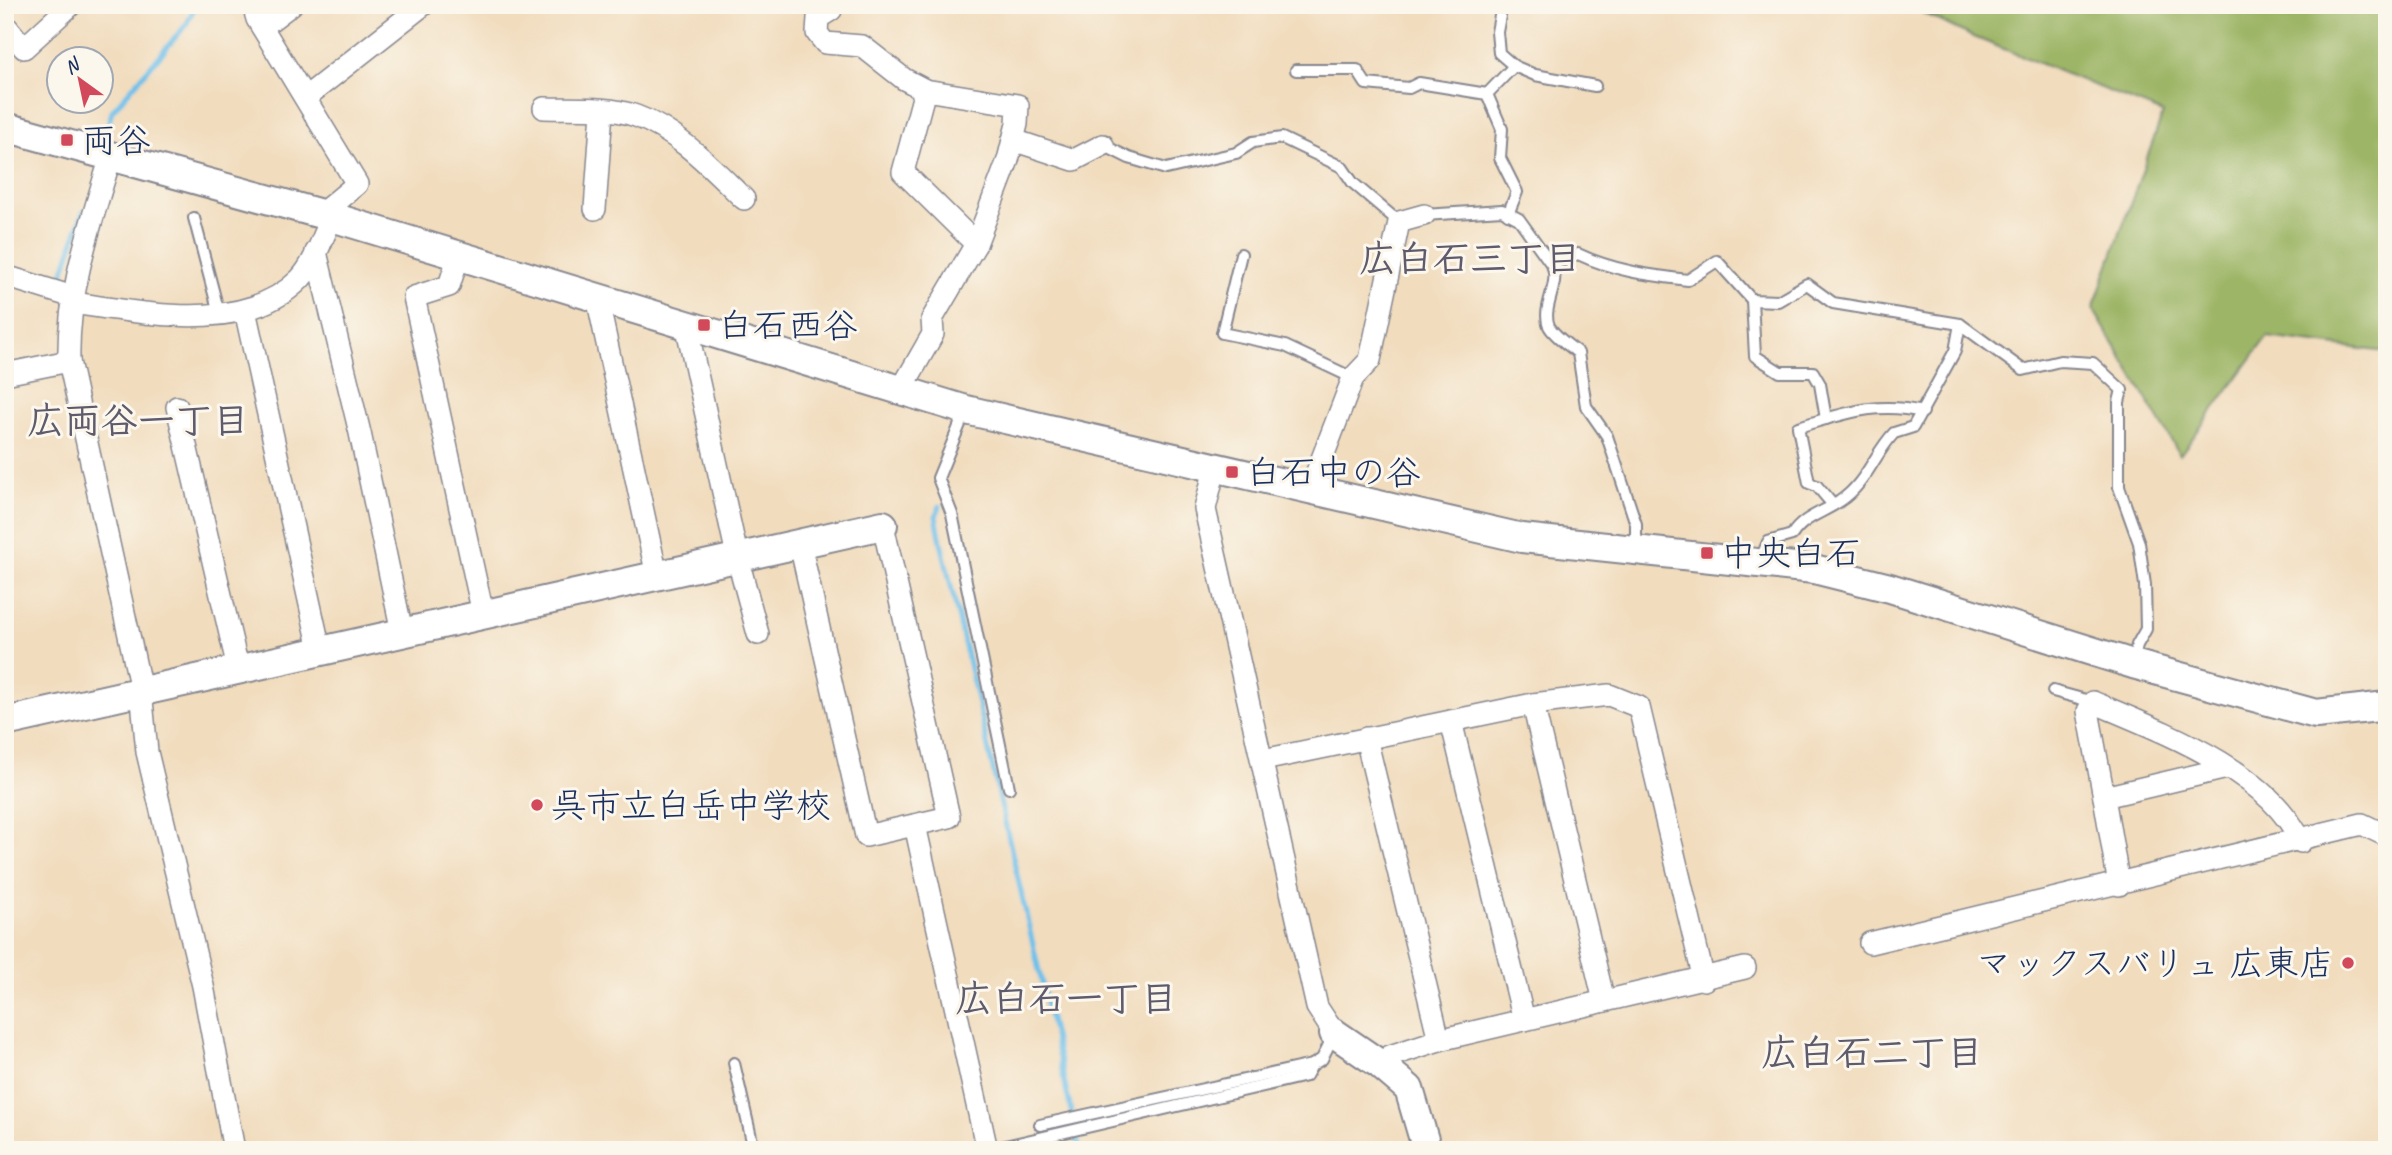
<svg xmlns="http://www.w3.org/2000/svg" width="2392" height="1155" viewBox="0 0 2392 1155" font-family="Caveat,'Klee One',sans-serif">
<rect width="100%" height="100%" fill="#fbf7ec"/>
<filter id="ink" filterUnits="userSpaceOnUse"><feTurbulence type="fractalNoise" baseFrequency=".0143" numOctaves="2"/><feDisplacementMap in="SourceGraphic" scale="14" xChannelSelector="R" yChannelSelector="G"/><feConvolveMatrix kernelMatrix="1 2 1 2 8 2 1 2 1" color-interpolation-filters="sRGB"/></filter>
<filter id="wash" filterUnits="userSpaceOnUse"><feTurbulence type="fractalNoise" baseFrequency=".00686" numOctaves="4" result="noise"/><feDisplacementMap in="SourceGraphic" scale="28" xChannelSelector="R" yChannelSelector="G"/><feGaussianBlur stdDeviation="1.57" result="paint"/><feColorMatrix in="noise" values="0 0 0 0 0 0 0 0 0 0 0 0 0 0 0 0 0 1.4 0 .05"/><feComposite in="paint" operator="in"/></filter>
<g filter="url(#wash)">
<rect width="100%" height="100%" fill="#f1dcbd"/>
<polygon fill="#9db566" stroke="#5c7262" stroke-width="2" points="1907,5 2387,5 2387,352 2267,337 2180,455 2093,309 2163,113 1969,35"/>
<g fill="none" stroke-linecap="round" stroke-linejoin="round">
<g stroke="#6ec0ea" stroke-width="5">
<polyline points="103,146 112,111 186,25 196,5"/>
<polyline points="59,286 83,212"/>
<polyline points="940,506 936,516 941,542 1080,1150"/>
</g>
</g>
</g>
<g filter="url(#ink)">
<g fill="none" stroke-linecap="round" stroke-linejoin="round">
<g stroke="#86868e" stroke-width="14">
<g id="service">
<polyline points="1514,66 1535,75 1595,86"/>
<polyline points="1296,70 1357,70 1366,84 1409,88 1419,83 1487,94 1502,129 1500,158 1517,192 1508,214"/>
<polyline points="1487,94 1514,66 1499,53 1497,32 1502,5"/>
<polyline points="1103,145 1129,158 1166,169 1236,153 1253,142 1282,138 1342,167 1353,183 1399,222"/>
<path d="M 1424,215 L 1502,210 L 1519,219 L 1552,265 L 1578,254 C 1614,271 1649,275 1688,280 L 1717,261 L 1752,300 L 1778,301 L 1807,284 L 1833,303 L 1960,324 L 2023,370 L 2060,361 L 2093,363 L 2122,390 L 2119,402 L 2119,487 L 2139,543 L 2145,585 L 2146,629 L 2137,645 L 2133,663"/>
<polyline points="194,218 219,313"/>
<polyline points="1241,254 1222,333 1285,346 1353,378"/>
<path d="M 1552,265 C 1561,284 1541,307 1549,326 C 1554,336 1570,346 1578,353 L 1586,406 L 1607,436 L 1636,524 L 1636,549"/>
<polyline points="1752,300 1755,356 1780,372 1813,372 1820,384 1826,419"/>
<polyline points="965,412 938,478 952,514 1009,788"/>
<path d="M 1833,505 L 1817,486 L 1809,483 L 1798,427 C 1844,414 1875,401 1923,412"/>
<path d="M 1760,561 L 1768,542 L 1792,535 C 1803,517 1823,513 1840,501 C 1866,484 1874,454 1894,433 L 1913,427 L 1955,351 L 1960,324"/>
<polyline points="2053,691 2093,702"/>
<polyline points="734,1063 754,1150"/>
<polyline points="1040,1125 1312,1065 1322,1059 1333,1036"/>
<polyline points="988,1150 1306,1076 1312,1065"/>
</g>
</g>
<g stroke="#86868e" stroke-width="24">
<g id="minor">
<polyline points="253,5 257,19 357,184 321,214"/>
<polyline points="831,5 831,10 818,18 817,33 825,43 862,46 904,79 925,90 1018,105 1017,124 1008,160 976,244 932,319 933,334 901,390"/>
<polyline points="5,25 24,48 71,5"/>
<polyline points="262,27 291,5"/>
<polyline points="925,90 903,172 976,244"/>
<polyline points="306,97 423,5"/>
<path d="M 544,108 C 573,109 608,106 636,116 C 678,131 713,169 744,199"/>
<polyline points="1013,140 1074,160 1103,145"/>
<path d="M 111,156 C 91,224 67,290 69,361 L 141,690 L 147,752 L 203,986 L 234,1150"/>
<polyline points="595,209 602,111"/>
<polyline points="316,252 360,433 402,632"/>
<polyline points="459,255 449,286 414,297 483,614"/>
<polyline points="5,276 73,297"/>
<polyline points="597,297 657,576"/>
<path d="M 72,303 C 142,312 243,336 300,279 C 315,263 323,236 332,217"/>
<polyline points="245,310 320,650"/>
<polyline points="686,324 738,560 758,634"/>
<polyline points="5,374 69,361"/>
<polyline points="177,407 238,668"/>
<polyline points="1215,468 1205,509 1317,1007 1334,1033"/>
<polyline points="1310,490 1353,378 1370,360 1399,222 1424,215"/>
<polyline points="800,544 866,836 949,817 883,525"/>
<polyline points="1533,704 1604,1001"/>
<polyline points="1451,721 1524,1020"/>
<polyline points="1366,738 1439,1040"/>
<polyline points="1263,760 1533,704 1609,695 1639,707 1704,980"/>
<path d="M 2227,768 L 2104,797 L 2088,711 L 2093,702 C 2161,731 2269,771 2301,842"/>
<polyline points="2104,797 2119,885"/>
<polyline points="915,825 987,1150"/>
<polyline points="1870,943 2362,824 2387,836"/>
<polyline points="1381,1065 1390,1056 1439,1040 1745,968"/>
</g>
</g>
<g stroke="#86868e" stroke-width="32">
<g id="tertiary">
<polyline points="5,127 332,217 966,410 1522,538 1814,569 1890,588 2133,664 2316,714 2387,706"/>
<polyline points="5,722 883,525"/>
<polyline points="1334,1033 1381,1065 1409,1089 1427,1150"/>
</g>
</g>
<use href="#service" stroke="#fff" stroke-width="10"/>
<use href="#minor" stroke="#fff" stroke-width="21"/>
<use href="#tertiary" stroke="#fff" stroke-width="28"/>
</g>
</g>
<g fill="#d1495b" stroke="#fbf7ec" stroke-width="2.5">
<rect x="60" y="133" width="14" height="14" rx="3.5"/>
<rect x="697" y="318" width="14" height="14" rx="3.5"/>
<rect x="1225" y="465" width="14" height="14" rx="3.5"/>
<rect x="1700" y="546" width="14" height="14" rx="3.5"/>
<circle cx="537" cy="805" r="7"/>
<circle cx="2348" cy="963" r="7"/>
</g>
<g text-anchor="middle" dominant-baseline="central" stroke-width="6" stroke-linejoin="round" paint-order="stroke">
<g font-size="35" fill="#1b2f5e" stroke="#fbf7ec" text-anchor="start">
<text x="81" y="140">両谷</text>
<text x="718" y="325">白石西谷</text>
<text x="1246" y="472">白石中の谷</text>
<text x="1721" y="553">中央白石</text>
<text x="551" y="805">呉市立白岳中学校</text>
<text x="2334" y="963" text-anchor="end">マックスバリュ 広東店</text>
</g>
<g font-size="37" font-weight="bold" fill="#5f5b6c" stroke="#fbf7ec">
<text x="1470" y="258">広白石三丁目</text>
<text x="138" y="420">広両谷一丁目</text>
<text x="1066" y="998">広白石一丁目</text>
<text x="1872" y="1052">広白石二丁目</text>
</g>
</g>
<rect width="2392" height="1155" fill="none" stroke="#fbf7ec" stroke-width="28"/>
<g transform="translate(80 80) rotate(327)"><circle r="33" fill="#fbf7ec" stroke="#a1a7b3" stroke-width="2"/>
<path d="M0-5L12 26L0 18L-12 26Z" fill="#d1495b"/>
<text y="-10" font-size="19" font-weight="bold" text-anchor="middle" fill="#1b2f5e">N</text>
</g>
</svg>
